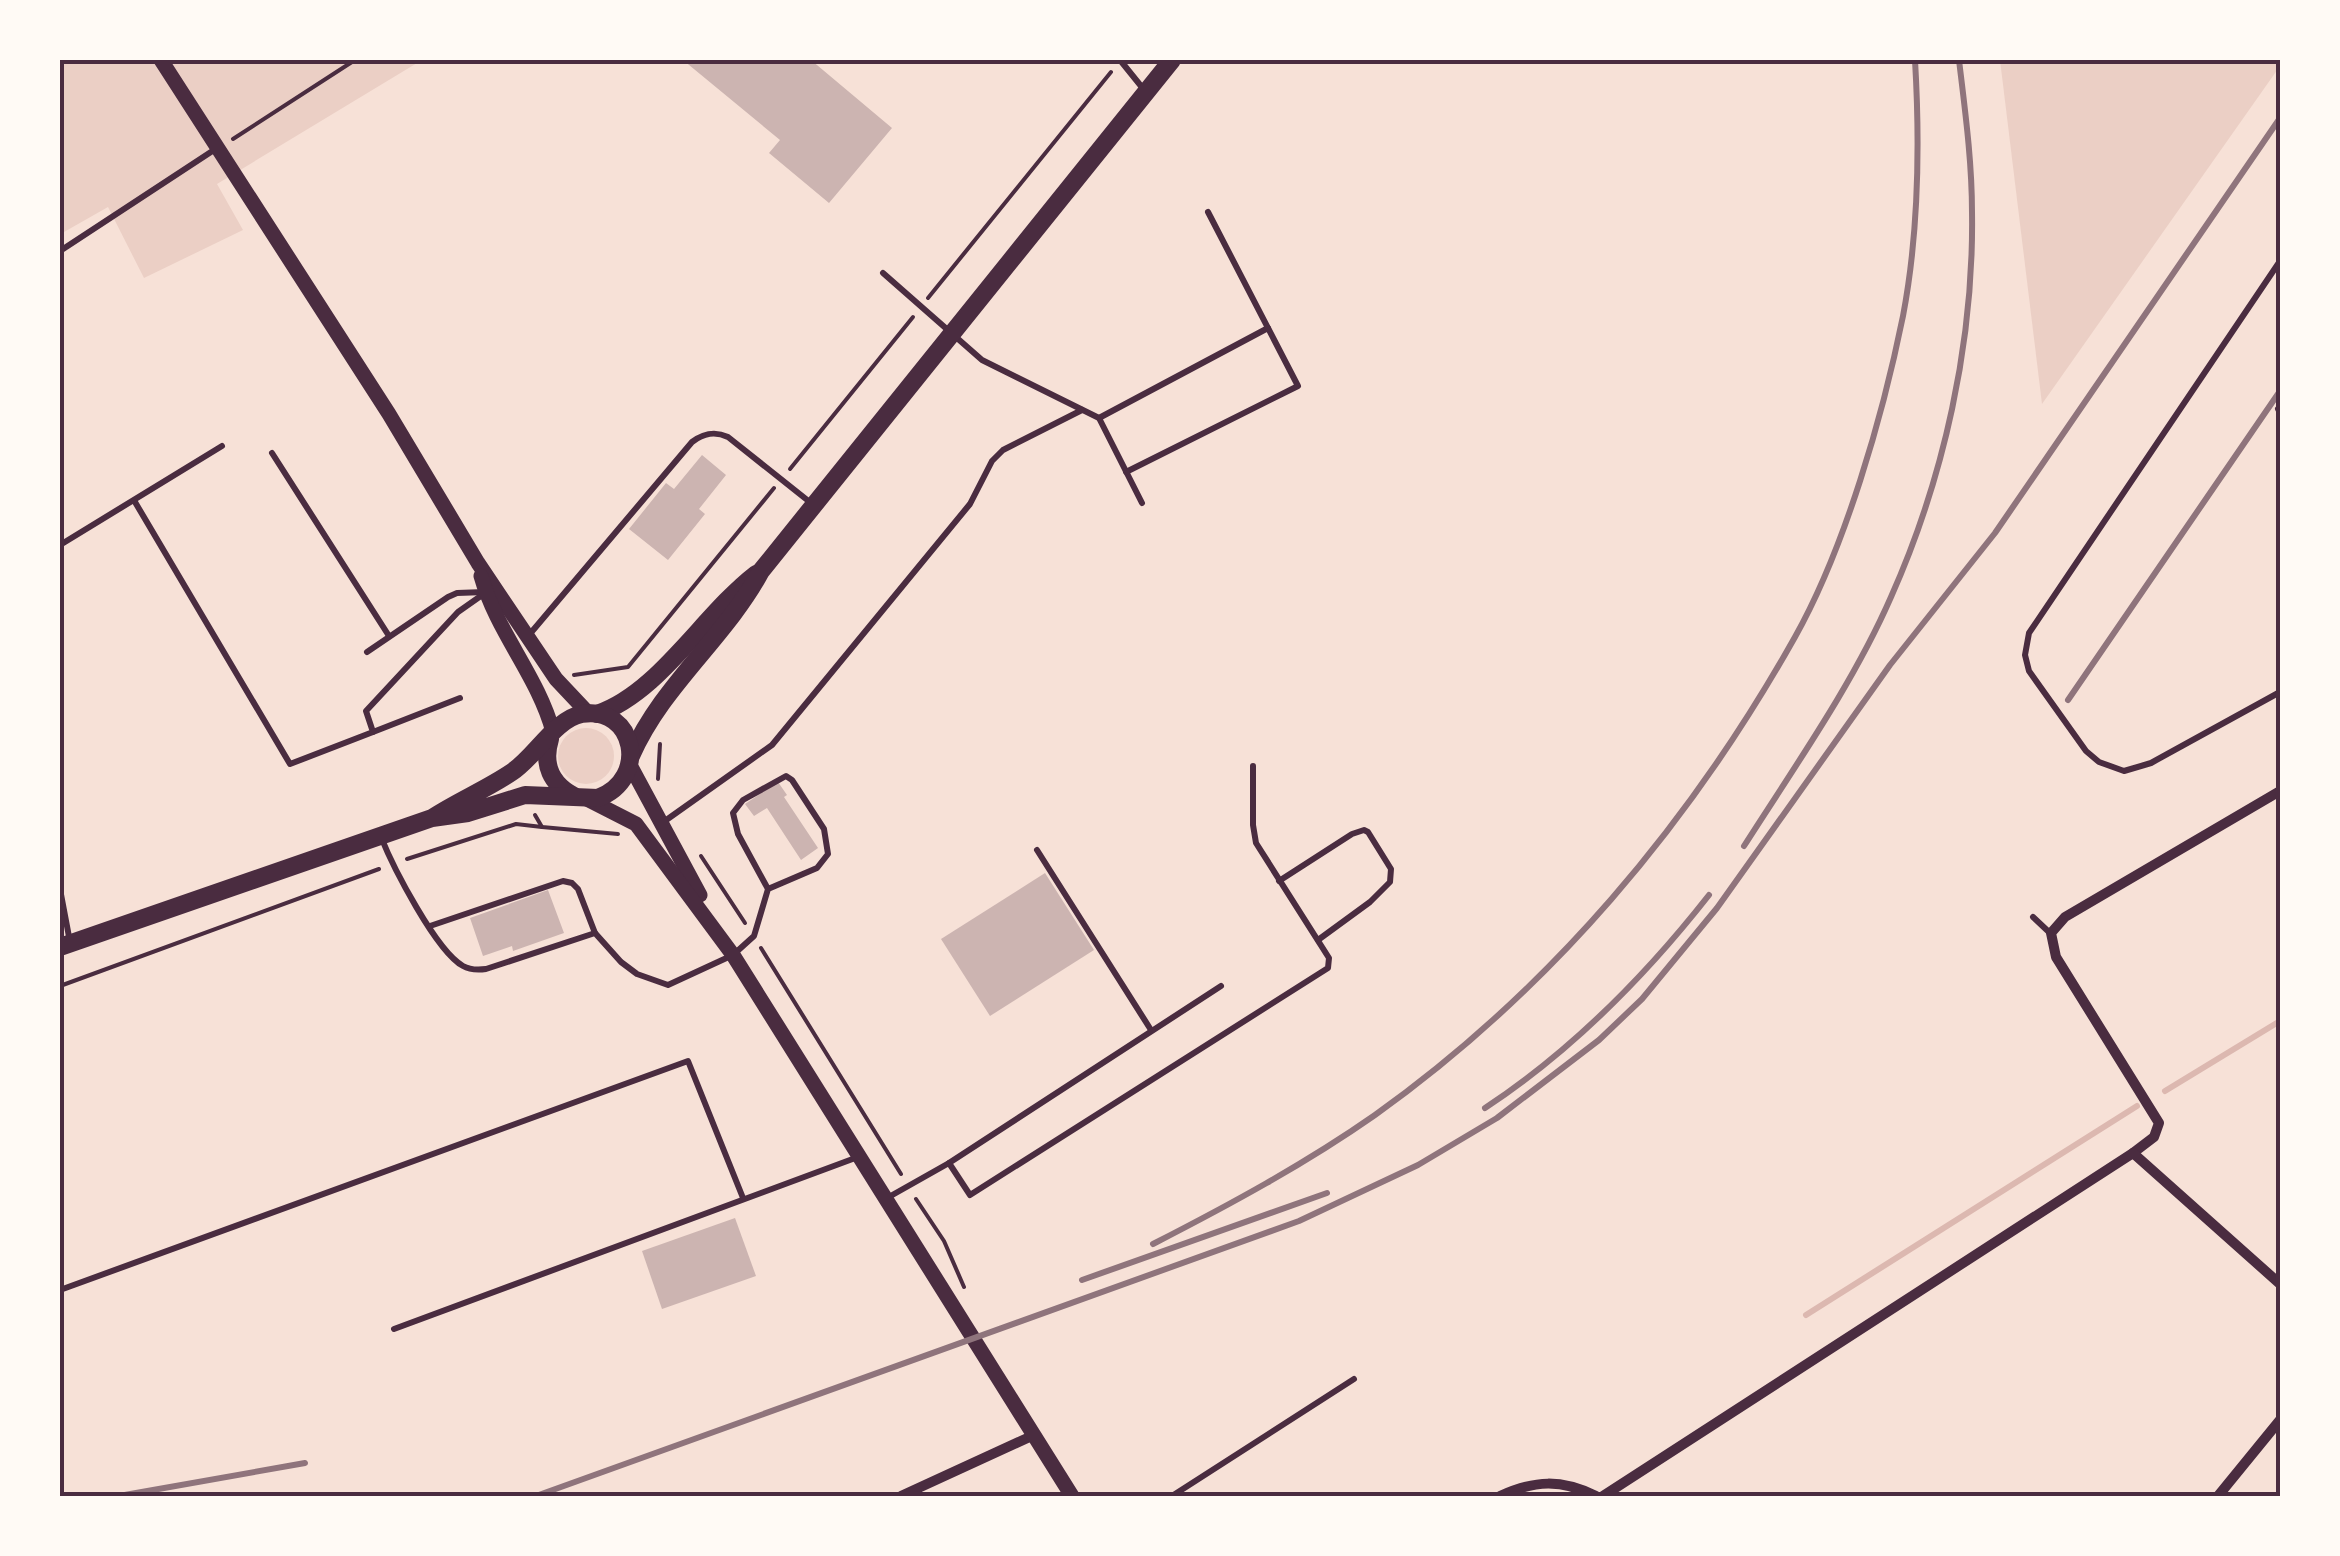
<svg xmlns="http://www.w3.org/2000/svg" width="2340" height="1556" viewBox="0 0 2340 1556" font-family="'Playfair Display',serif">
<rect width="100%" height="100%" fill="#f7e1d7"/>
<g fill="#ebcfc5">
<polygon points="60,60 422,60 217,184 243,230 144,278 108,207 64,232 60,226"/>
<polygon points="2000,60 2280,60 2280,66 2042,404"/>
<circle cx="586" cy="756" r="28"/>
</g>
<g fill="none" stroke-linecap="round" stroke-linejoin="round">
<g stroke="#dcb8b0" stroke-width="6">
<polyline points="2165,1091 2280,1021"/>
<polyline points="1806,1315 2137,1106"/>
</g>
</g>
<g fill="#ccb4b1">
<polygon points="683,60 811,60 892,128 829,203 769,153 780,140"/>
<polygon points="702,455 726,475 699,509 705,514 668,560 629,529 666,483 674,489"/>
<polygon points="778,782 787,795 784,797 818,848 801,860 767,808 754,816 745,804"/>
<polygon points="1045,873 1094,950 990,1016 941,939"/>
<polygon points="548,890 564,933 513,951 512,946 483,956 470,918"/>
<polygon points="735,1218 756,1276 662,1309 642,1251"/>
</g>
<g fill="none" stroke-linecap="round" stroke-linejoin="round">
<g stroke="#4a2c40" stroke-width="4">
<polyline points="233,139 355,60"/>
<polyline points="928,298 1111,72"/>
<polyline points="790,469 913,317"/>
<polyline points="574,675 628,667 774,488"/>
<polyline points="658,779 660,744"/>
<polyline points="535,815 542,827 618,834"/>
<polyline points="701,856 745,923"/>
<polyline points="407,859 516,824 542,827"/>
<polyline points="761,948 901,1174"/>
<polyline points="60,986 379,869"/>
<polyline points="916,1199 944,1241 964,1287"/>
</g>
<g stroke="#4a2c40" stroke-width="6">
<polyline points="1120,60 1145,91"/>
<polyline points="60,251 217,148"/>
<polyline points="2280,261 2029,633 2025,655 2029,671 2086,751 2099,762 2124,771 2151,763 2280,692"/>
<polyline points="883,273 982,360 1099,418 1142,503"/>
<polyline points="2278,409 2280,413"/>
<polyline points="1099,418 1268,328"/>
<polyline points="272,453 389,636"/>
<polyline points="1126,472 1298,386 1208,212"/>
<polyline points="135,502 290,764 373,732 366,711 458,612 485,593"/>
<polyline points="60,545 222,446"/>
<path d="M 529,635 L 692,442 C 704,433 715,431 728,437 L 811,503"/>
<polyline points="367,652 448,597 457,593 485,592"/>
<polyline points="373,732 460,698"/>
<polyline points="662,823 772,745 970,504 992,461 1003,450 1082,410"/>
<path d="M 381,837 C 393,867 436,951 463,966 C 470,970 478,970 486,969 L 595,933 L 621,962 L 637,974 L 668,985 L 733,955 L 754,936 L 768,889 L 738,834 L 733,813 L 743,800 L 786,776 L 792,780 L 824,829 L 828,854 L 817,868 L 768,889"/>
<polyline points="1037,850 1151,1030"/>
<polyline points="1279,881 1352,834 1364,830 1368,832 1391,869 1390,882 1370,902 1318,940"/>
<polyline points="60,889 70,942"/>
<polyline points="2033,917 2050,933"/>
<polyline points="430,926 563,881 572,883 578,889 595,933"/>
<polyline points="949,1163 970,1195 1328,968 1329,958 1256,843 1253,825 1253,766"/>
<polyline points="887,1198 949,1163 1221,986"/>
<polyline points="60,1290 688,1061 743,1198"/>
<polyline points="394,1329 858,1157"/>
<polyline points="1172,1496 1354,1379"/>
</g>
<g stroke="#4a2c40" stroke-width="10">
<polyline points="2133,1153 2154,1137 2159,1123 2056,957 2051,933 2065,917 2280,791"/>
<polyline points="901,1496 1034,1435"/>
<path d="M 1500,1496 C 1535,1480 1561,1479 1596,1496"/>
<polyline points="1603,1496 2133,1153 2280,1284"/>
<polyline points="2218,1496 2280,1420"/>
</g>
<g stroke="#4a2c40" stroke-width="15">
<polyline points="161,60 389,414 478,563 556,679 588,713"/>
<path d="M 481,576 C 497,633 538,676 553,732"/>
<polyline points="630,765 700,895"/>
<polyline points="587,799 636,824 733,955 1072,1496"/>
</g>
<g stroke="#4a2c40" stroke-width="18">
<path d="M 597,714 C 659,693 703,615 756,574"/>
<path d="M 550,739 C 542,765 551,784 574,796"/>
<path d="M 631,756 C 662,685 725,638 761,571 L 1172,60"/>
<path d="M 60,947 L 432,818 L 468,813 L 525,795 L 598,798 C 650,779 635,705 582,714 C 555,719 535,757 512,772 C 487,789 458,801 432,818"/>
</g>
<g stroke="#8f747c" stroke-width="6">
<polyline points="2068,700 2280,391"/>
<path d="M 1744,846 C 1795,766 1853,684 1891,597 C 1944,478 1974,342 1972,212 C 1972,161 1965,110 1959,60"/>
<path d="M 1485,1108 C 1570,1052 1647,974 1709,895"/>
<path d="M 1153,1244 C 1229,1205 1305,1164 1375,1115 C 1550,990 1690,824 1795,637 C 1845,548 1883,415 1903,316 C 1919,232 1920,145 1915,60"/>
<polyline points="1082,1280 1327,1193"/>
<polyline points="119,1496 305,1463"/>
<polyline points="536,1496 1299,1221 1418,1165 1497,1118 1599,1040 1642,999 1717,908 1890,665 1995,533 2280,118"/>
</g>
</g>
<rect width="2340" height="1556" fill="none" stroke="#fffaf5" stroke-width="125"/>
<rect x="62" y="62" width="2216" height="1432" fill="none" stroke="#4a2c40" stroke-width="4"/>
</svg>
